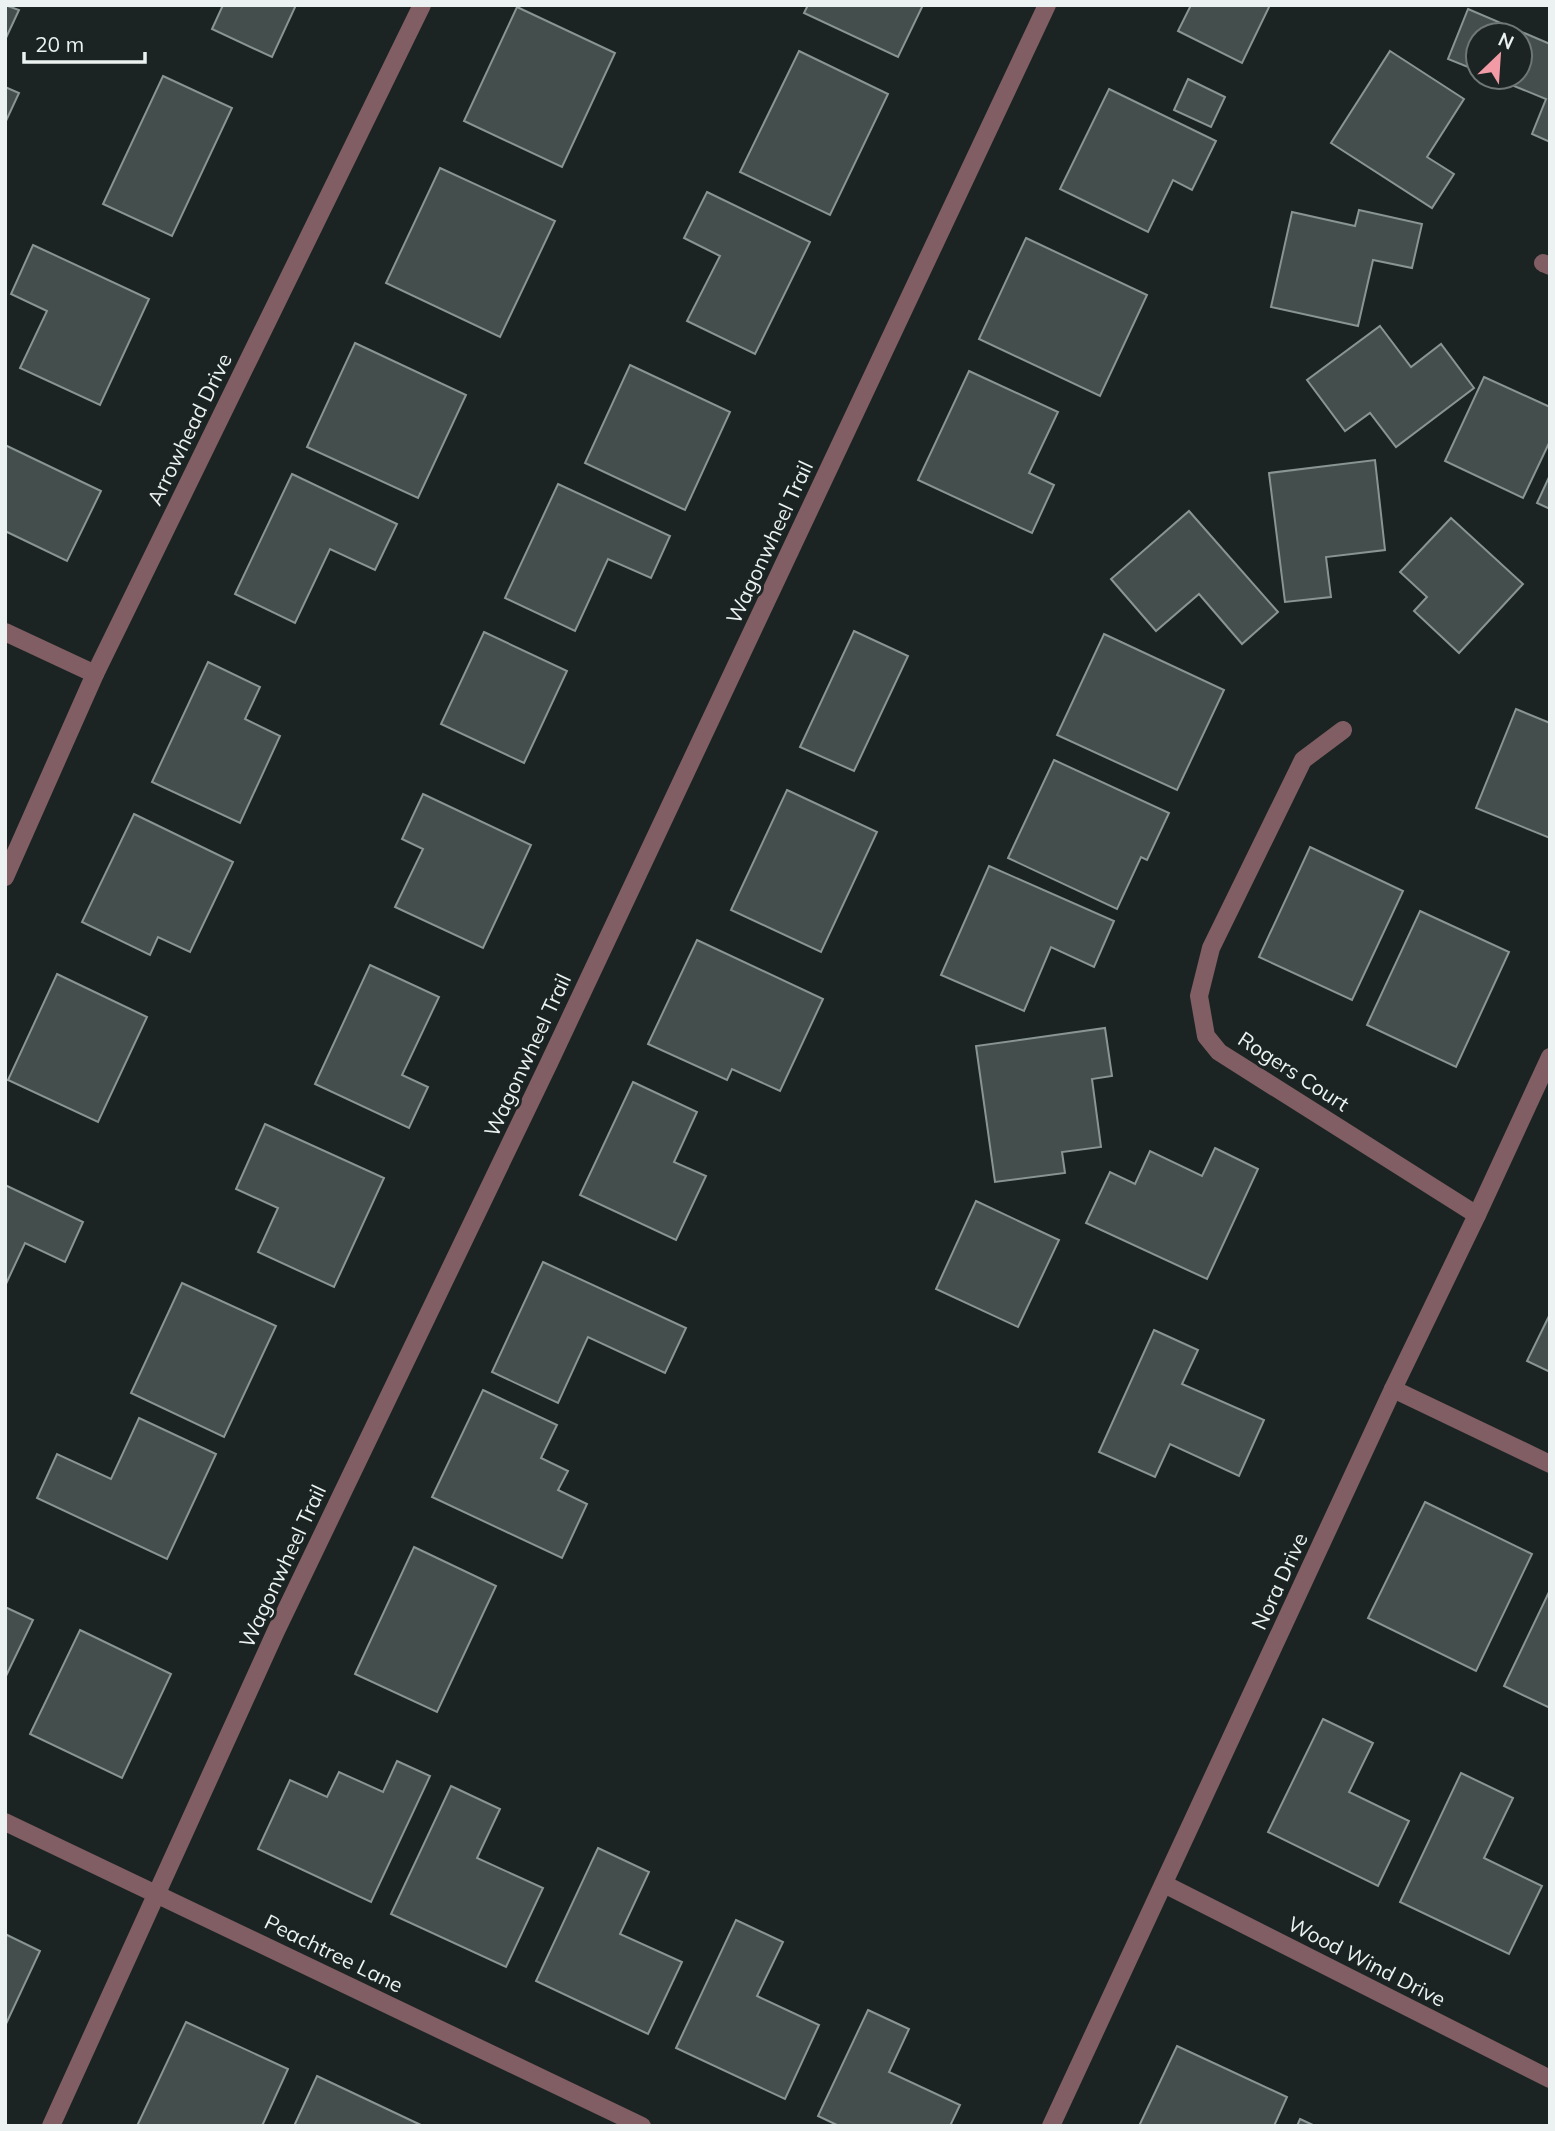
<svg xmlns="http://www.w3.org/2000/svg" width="1555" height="2131" viewBox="0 0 1555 2131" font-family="Mulish,sans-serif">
<rect width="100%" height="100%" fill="#1b2423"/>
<g fill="#444e4d" stroke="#899593" stroke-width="2">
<polygon points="5,5 19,10 5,40"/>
<polygon points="223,5 296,5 272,57 212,29"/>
<polygon points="808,5 923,5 898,57 804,13"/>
<polygon points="1191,5 1270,5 1242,63 1178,31"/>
<polygon points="517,7 615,53 562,167 464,121"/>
<polygon points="1468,9 1550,44 1550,142 1532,134 1546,99 1492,77 1520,77 1520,35 1478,35 1478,71 1448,59"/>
<polygon points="799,51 888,94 830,215 740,172"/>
<polygon points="1390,51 1464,99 1427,157 1454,174 1432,208 1331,143"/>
<polygon points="163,76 232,108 172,236 103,204"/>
<polygon points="1188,79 1225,97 1211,127 1174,110"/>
<polygon points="5,87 19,93 5,123"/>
<polygon points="1109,89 1216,141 1192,190 1173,180 1148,232 1060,189"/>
<polygon points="440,168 555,221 500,337 386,283"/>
<polygon points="707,192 810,242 755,354 687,321 720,256 684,238"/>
<polygon points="1359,210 1422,224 1412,268 1373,260 1358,326 1271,307 1292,212 1355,226"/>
<polygon points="1026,238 1147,295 1100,396 979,339"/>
<polygon points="33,245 149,299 100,405 20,368 47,311 11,294"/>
<polygon points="1380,326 1411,367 1441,344 1474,388 1396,447 1370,413 1345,431 1307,380"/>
<polygon points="355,343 466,395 418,498 307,447"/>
<polygon points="630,365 730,412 685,510 585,463"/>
<polygon points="969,371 1058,412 1029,473 1054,485 1032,533 918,480"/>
<polygon points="1484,377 1550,407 1550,441 1523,498 1445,461"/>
<polygon points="5,445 101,491 67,561 5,531"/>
<polygon points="1375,460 1385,550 1326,557 1331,597 1285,602 1269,473"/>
<polygon points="292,474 397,524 375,570 330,549 295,623 235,594"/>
<polygon points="1550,475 1550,509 1537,503"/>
<polygon points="558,484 670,536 651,578 608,559 575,631 505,598"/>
<polygon points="1189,511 1278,612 1242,644 1199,594 1156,631 1111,579"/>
<polygon points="1451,518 1523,584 1459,653 1414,611 1427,597 1400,572"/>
<polygon points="854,631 908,656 854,771 800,747"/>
<polygon points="484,632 567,671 524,763 441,724"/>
<polygon points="1104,634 1224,690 1177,790 1057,735"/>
<polygon points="208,662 260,687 245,719 280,736 240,823 152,782"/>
<polygon points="1516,709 1550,723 1550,838 1476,808"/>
<polygon points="1054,760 1169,813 1147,860 1141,857 1117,909 1008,858"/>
<polygon points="787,790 877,832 821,952 731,910"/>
<polygon points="423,794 531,845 483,948 395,907 423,849 402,839"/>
<polygon points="134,814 233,862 190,952 158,937 150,955 82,922"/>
<polygon points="1310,847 1403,891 1352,1000 1259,957"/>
<polygon points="989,866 1114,921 1094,967 1051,947 1024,1011 941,975"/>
<polygon points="1420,911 1509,952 1456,1067 1367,1025"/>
<polygon points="697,940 823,999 780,1091 732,1069 727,1080 648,1044"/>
<polygon points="370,965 439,997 402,1075 428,1087 409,1128 315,1084"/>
<polygon points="57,974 147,1017 98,1122 8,1080"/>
<polygon points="1105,1028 1112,1076 1092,1079 1101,1147 1062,1152 1065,1173 995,1182 976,1046"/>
<polygon points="633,1082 697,1112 674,1162 706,1176 676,1240 580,1195"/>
<polygon points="265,1124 384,1178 334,1287 258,1252 278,1208 236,1189"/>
<polygon points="1215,1148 1258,1169 1207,1279 1086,1223 1110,1172 1135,1184 1150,1151 1202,1176"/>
<polygon points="5,1185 83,1222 65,1262 25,1243 5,1286"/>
<polygon points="976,1201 1059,1240 1018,1327 936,1289"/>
<polygon points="543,1262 686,1328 665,1373 588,1337 558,1403 492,1372"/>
<polygon points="182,1283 276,1326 224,1437 131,1393"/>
<polygon points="1550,1314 1550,1372 1527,1361"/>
<polygon points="1154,1330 1198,1350 1182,1384 1264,1420 1239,1476 1170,1444 1155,1477 1099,1452"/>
<polygon points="483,1390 557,1425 541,1458 568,1471 558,1490 587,1504 562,1558 432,1497"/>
<polygon points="139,1418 216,1454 167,1559 37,1498 57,1454 111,1479"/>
<polygon points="1425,1502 1532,1554 1476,1671 1368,1618"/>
<polygon points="414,1547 496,1586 437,1712 355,1674"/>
<polygon points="1550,1590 1550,1708 1504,1686"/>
<polygon points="5,1607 33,1620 5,1678"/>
<polygon points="80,1630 171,1674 122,1778 30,1734"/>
<polygon points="1323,1719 1373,1743 1349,1792 1409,1821 1378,1886 1268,1832"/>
<polygon points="397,1761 430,1776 371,1902 258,1849 290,1780 327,1797 339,1772 383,1792"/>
<polygon points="1461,1773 1513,1798 1484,1858 1542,1886 1509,1954 1400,1902"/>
<polygon points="451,1786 500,1809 477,1858 543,1888 506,1967 391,1914"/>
<polygon points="598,1848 649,1872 620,1934 682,1962 648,2034 536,1981"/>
<polygon points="736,1920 783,1942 757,1996 819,2025 785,2099 676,2048"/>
<polygon points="5,1934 40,1951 5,2026"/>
<polygon points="868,2010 909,2029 889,2072 960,2105 950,2126 839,2126 818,2116"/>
<polygon points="186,2022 288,2069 262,2126 137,2126"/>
<polygon points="1177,2046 1287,2097 1274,2126 1139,2126"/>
<polygon points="317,2076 423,2126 294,2126"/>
<polygon points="1300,2119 1315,2126 1297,2126"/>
</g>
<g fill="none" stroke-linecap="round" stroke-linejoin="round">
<g stroke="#805e63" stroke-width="18">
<polyline points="1543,263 1550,266"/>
<polyline points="5,632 95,674"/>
<polyline points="1343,730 1303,760 1211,948 1199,996 1206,1036 1219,1052 1477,1215"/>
<polyline points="5,877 95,674 422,5"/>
<polyline points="1393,1389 1550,1464"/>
<polyline points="5,1822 642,2126"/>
<polyline points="1164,1884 1550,2079"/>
<polyline points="51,2126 276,1631 549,1063 1047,5"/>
<polyline points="1051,2126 1393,1389 1477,1215 1550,1057"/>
</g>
</g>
<g text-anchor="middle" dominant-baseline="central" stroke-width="6" stroke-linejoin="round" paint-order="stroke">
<g font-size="21" fill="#ecf2f1" stroke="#1b2423">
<text transform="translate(189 429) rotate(-64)">Arrowhead Drive</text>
<text transform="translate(769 542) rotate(-65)">Wagonwheel Trail</text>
<text transform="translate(527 1055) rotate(-65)">Wagonwheel Trail</text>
<text transform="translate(1294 1071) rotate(33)">Rogers Court</text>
<text transform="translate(282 1566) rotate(-65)">Wagonwheel Trail</text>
<text transform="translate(1279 1581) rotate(-65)">Nora Drive</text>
<text transform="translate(334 1953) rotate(26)">Peachtree Lane</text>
<text transform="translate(1367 1961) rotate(27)">Wood Wind Drive</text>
</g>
</g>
<rect width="1555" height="2131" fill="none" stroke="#ecf2f1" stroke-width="14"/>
<g transform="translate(1499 56) rotate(25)"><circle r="33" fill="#1b2423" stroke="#6f7675" stroke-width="2"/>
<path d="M0-5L12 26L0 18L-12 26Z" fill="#f39aa7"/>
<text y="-10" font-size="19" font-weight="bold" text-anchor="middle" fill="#ecf2f1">N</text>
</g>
<path d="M24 52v10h121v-10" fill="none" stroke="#ecf2f1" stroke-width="3.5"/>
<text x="35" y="52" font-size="21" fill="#ecf2f1" stroke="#1b2423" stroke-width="5" paint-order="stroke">20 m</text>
</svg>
